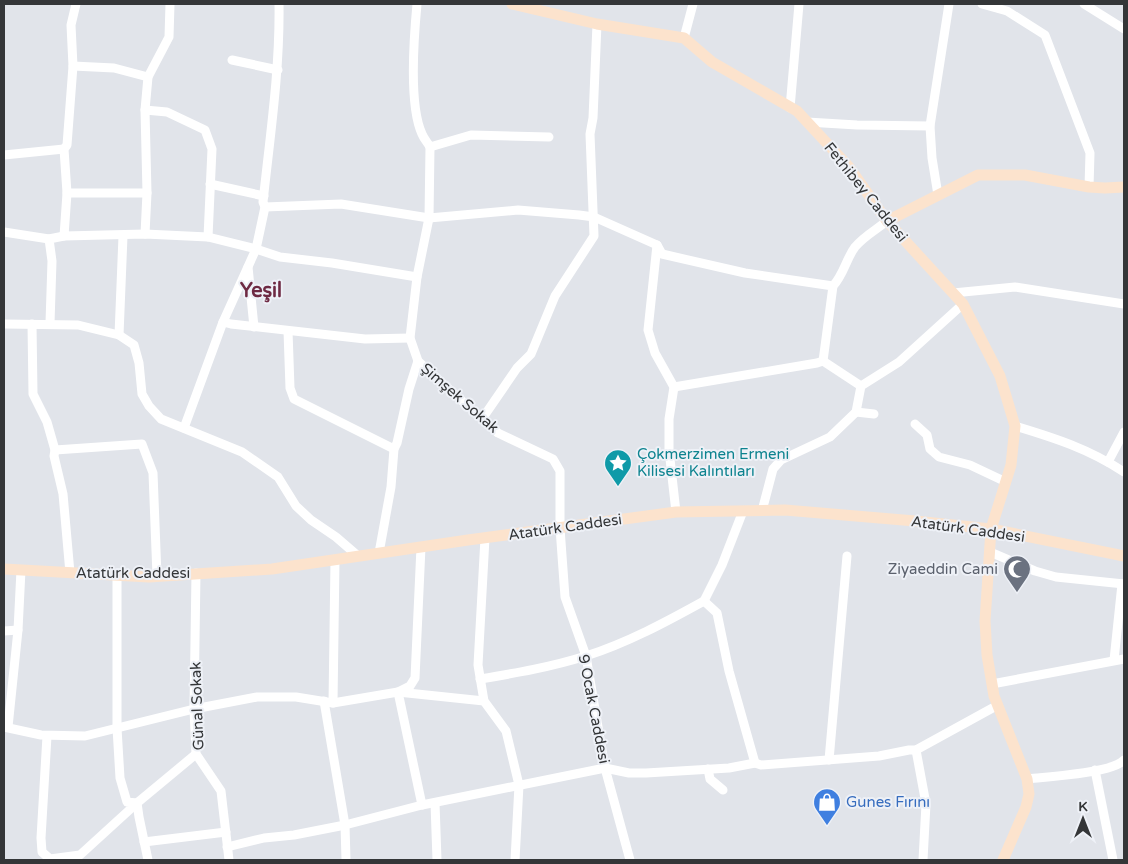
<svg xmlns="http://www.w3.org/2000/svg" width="1128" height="864" viewBox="0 0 1128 864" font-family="'Varela Round',sans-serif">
<rect width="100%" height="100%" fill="#e1e4ea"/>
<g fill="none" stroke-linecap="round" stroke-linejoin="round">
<g stroke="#fff" stroke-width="9">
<polyline points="76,4 71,25 73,66 67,145 64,149 67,193 64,236 145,234 208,237 256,249 280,257 332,263 417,277"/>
<path d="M 417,4 C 414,36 409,106 422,134 C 424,139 428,143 430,147 L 471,135 L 549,137"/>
<polyline points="982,4 1007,11 1045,35 1090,153 1089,187"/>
<polyline points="1084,4 1124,29"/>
<polyline points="684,38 693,4"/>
<polyline points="232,60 278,70"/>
<polyline points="73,66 114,68 148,77"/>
<polyline points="790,108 799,4"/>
<polyline points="145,110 167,112 205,130 212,149 208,237"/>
<polyline points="807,122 857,125 930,126"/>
<polyline points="430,147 429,218 417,277 410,338 418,361 482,419 498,433 553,459 560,471 560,528 565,597 586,656 605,768 630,860"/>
<polyline points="4,155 64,149"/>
<polyline points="210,184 264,196"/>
<polyline points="67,193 147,193"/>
<polyline points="938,195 932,158 930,126 949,4"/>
<polyline points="265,207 341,204 429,218 518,210 579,215 594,217 657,245 662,254 745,273 833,286"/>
<polyline points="4,232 49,239 64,236"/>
<polyline points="145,234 147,193 145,110 148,77 169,37 170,4"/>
<polyline points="49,239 52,261 50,323"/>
<polyline points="657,245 648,330 655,353 674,387 669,419 669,450 676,512"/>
<polyline points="248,267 254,327"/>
<polyline points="953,293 1015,287 1124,304"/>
<polyline points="223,322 231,324 365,339 410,338"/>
<polyline points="4,324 78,325 119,335 134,345 139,363 142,394 149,406 161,419 242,452 278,477 296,506 311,520 336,537 358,556"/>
<polyline points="32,324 33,394 47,422 55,450 54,456 63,494 70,573"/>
<polyline points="288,331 290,388 294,399 394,449"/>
<polyline points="119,335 123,236"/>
<path d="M 823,361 L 833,286 C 844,274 846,259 855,247 C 863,237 877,229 887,221"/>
<polyline points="823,361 861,386"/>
<polyline points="674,387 817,363 823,361"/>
<polyline points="856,412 874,414"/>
<polyline points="482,419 517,368 531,354 555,296 594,236 590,134 593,118 597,24"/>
<polyline points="915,424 927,435 930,449 939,457 970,465 1006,482"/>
<path d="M 1015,426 C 1055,438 1089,449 1124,472"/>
<path d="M 184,428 L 223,322 L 256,249 L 265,207 L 263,202 C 270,136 280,70 279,4"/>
<polyline points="55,450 142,444 153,473 157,576"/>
<polyline points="1108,462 1124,432"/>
<polyline points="762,511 773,469 781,460 830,437 856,412 861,386 899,362 963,304"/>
<polyline points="485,538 478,665 484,701 506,731 519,785 515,860"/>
<polyline points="421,547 415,678 410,686 398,692 422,805"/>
<polyline points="990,552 1035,571 1056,577 1124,584"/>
<polyline points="379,553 391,487 394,449 397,443 409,389 418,361"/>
<polyline points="196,573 194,709 196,754 221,791 229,860"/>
<polyline points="704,601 722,565 743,511"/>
<polyline points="4,631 18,630"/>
<polyline points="1114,660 1122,584"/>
<path d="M 480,679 C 516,673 551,667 586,656 C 627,643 666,622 704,601 L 717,613 L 729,671 L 755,763"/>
<polyline points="992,684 1124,659"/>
<polyline points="324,701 345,825 346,860"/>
<polyline points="333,703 335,560"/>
<polyline points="4,727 41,735 85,736 194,709 257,697 296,697 333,703 398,692 484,701"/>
<polyline points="8,727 18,630 21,570"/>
<polyline points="47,736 41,838 42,852 50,859 80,855 137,803 127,802 120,778 117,728 117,575"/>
<polyline points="916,750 926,804 923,860"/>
<polyline points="829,760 847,556"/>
<polyline points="708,769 710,779 723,790"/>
<polyline points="1095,770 1113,860"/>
<path d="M 1027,779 C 1046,777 1113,773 1124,760"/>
<polyline points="435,803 437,860"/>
<polyline points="144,842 226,832"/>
<polyline points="227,847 264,838 294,835 345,825 422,805 605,768 629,773 646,773 729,768 755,763 761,765 879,756 909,750 916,750 998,705"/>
<polyline points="148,860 139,817 137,803 196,754"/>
</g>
<g stroke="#fce3cd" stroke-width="11">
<polyline points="512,4 597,24 684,38 712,62 797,111 849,167 887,221 963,304 1000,376 1015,426 1011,465 991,529 985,621 987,655 994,696 1027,779 1029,794 1026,807 1003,860"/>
<polyline points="887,221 978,175 1025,175 1089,187 1105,188 1124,187"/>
<polyline points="4,569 149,577 272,569 468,540 676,512 785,510 915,521 991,529 1124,556"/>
</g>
</g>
<defs>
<g id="sight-pin" transform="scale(1.4375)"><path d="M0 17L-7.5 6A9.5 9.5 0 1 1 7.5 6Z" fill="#0f9aa8" stroke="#eef1f7"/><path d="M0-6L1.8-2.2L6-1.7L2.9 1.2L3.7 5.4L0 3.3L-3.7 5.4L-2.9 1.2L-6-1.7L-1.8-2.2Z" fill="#fff"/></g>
<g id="mosque-pin" transform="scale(1.4375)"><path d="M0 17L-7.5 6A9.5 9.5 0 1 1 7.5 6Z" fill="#6b7280" stroke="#eef1f7"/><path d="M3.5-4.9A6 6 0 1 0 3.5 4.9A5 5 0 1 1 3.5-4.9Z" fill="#fff"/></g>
<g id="shop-pin" transform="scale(1.4375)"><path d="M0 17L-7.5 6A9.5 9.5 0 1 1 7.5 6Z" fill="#3f7fe0" stroke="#eef1f7"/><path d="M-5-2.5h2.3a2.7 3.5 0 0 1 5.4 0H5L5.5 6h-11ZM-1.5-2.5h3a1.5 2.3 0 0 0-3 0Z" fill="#fff"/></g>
</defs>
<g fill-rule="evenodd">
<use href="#sight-pin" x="618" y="463"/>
<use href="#mosque-pin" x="1017" y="569"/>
<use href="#shop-pin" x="827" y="802"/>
</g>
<g text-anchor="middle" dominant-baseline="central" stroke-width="4" stroke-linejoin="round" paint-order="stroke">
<g font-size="15" fill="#343638" stroke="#eef1f7">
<text transform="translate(866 192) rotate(51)">Fethibey Caddesi</text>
<text transform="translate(460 398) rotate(41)">Şimşek Sokak</text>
<text transform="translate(565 527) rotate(-8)">Atatürk Caddesi</text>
<text transform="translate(968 529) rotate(8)">Atatürk Caddesi</text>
<text x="133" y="573">Atatürk Caddesi</text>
<text transform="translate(197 706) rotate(-92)">Günal Sokak</text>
<text transform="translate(594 709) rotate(79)">9 Ocak Caddesi</text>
</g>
<g font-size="15" fill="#0d838f" stroke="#eef1f7" text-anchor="start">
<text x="637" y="454">Çokmerzimen Ermeni<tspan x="637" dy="17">Kilisesi Kalıntıları</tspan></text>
</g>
<g font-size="15" fill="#5b616d" stroke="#eef1f7" text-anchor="end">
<text x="998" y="569">Ziyaeddin Cami</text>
</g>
<g font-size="15" fill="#366cbe" stroke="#eef1f7" text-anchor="start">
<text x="846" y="802">Gunes Fırını</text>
</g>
<g font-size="20" font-weight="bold" fill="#6e2a43" stroke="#eef1f7">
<text x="261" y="291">Yeşil</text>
</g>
</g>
<rect width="1128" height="864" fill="none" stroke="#343638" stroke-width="10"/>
<g transform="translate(1083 819)" stroke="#eef1f7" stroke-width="4" paint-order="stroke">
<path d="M0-4L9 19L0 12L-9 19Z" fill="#343638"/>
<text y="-8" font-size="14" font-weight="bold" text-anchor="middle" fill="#343638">K</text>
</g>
</svg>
